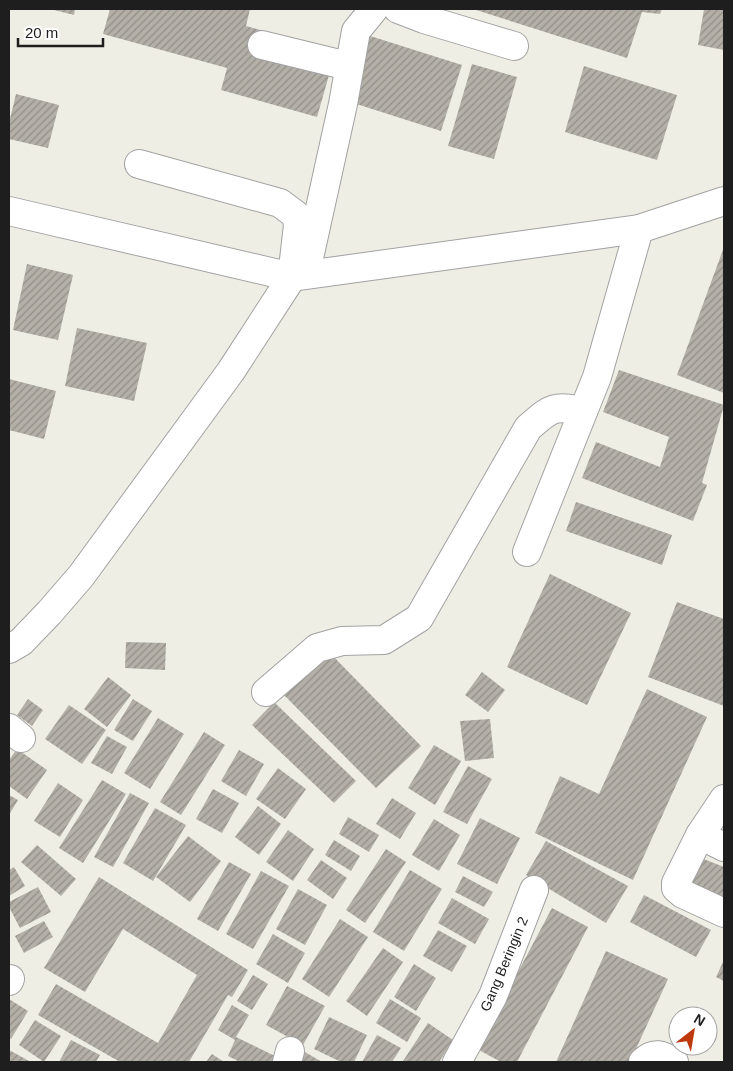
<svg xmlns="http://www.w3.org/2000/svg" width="733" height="1071" viewBox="0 0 733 1071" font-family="Arial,sans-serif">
<defs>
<pattern id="building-hatch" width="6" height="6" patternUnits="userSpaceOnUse" patternTransform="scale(1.25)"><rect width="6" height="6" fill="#b4b0a8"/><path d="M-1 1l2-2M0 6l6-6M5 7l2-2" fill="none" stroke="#928f88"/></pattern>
</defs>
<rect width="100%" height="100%" fill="#efeee5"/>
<g fill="url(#building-hatch)">
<polygon points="50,9 75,9 74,15"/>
<polygon points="110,9 250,9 246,26 336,51 317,117 221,90 227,68 103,34"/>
<polygon points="473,9 662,9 660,14 642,12 627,58"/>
<polygon points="704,9 724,9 724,50 698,45"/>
<polygon points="367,35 462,65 441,131 347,101"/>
<polygon points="472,64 517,77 494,159 448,146"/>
<polygon points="584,66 677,95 657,160 565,132"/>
<polygon points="16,94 59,105 48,148 9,139 9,123"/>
<polygon points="724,247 724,393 677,375"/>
<polygon points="27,264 73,275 58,340 13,330"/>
<polygon points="77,328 147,343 134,401 65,386"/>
<polygon points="619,370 724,405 702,483 707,485 693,521 582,478 596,442 660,467 669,437 603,412"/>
<polygon points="9,379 56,391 44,439 9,430"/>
<polygon points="576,502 672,535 662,565 566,531"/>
<polygon points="550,574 631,613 587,705 507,667"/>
<polygon points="677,602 724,619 724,706 648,677"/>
<polygon points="126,642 166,643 165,670 125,668"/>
<polygon points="327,650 421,746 376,788 282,693"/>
<polygon points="482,672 505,690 488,712 465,695"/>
<polygon points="108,677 131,695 107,727 84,709"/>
<polygon points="647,689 707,717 633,880 535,833 560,776 599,794"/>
<polygon points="28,699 43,710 32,726 17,715"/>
<polygon points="133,699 152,711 133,741 114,730"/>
<polygon points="274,702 356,781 334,803 252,725"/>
<polygon points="69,705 106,730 82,764 45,739"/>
<polygon points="158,718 184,734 150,789 124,773"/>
<polygon points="490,719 494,758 465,761 460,721"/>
<polygon points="204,732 225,745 181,815 160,802"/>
<polygon points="107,736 127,747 112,774 91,763"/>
<polygon points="434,745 461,761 435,805 408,788"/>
<polygon points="17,749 47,770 27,799 9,786 9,760"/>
<polygon points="239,750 264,764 246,796 221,781"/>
<polygon points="468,766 492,779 467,824 443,812"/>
<polygon points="278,768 306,789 285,819 256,799"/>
<polygon points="102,780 126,794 83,863 59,848"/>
<polygon points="58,783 83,800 60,837 34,821"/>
<polygon points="213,789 239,803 222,833 196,819"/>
<polygon points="130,793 149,803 113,867 94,857"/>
<polygon points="9,795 18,800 9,815"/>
<polygon points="392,798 416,813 400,839 376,824"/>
<polygon points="258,806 281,824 259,855 235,837"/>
<polygon points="155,808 186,825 153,881 123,863"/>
<polygon points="348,817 379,835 369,852 339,834"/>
<polygon points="480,818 520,838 497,884 457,864"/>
<polygon points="434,819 460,835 439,871 412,855"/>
<polygon points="288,830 314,849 293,881 266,862"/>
<polygon points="188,836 221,861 190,902 156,877"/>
<polygon points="334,840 360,856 351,871 325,855"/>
<polygon points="546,841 628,886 606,923 526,875"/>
<polygon points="37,845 76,879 61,896 21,862"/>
<polygon points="386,849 406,862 365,923 346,910"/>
<polygon points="696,856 724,867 724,905 683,888"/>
<polygon points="321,860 347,878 333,899 307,880"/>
<polygon points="229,862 251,874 218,931 197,919"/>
<polygon points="14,867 25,886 9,896 9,870"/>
<polygon points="410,870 442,889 404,951 373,932"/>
<polygon points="261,871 289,886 253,949 226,934"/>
<polygon points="463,876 493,892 484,907 455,892"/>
<polygon points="99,877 248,970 232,997 228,995 189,1062 120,1062 38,1015 56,984 158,1043 197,975 123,929 85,992 44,968"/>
<polygon points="38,887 51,912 20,928 9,907 9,902"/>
<polygon points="298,889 327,905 305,945 276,929"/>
<polygon points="644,895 711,930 696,957 630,922"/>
<polygon points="452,898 489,919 475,944 438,923"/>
<polygon points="552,908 588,927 517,1062 501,1062 477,1049"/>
<polygon points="340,919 368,937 329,997 302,979"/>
<polygon points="44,921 53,937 24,953 15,936"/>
<polygon points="438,930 467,946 452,972 423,956"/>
<polygon points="273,934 305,953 288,983 256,964"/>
<polygon points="383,948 403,962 367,1016 346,1001"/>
<polygon points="606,951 668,979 630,1062 556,1062"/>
<polygon points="724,960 724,981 716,977"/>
<polygon points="414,964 436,978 416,1011 394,997"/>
<polygon points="253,975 268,984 252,1010 237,1001"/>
<polygon points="287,986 325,1006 303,1045 266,1025"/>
<polygon points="9,999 28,1011 11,1039 9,1037"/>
<polygon points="390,999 421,1018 407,1042 376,1023"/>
<polygon points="232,1005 249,1015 236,1037 279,1058 277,1062 240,1062 228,1056 235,1040 218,1030"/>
<polygon points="329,1017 367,1035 354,1062 341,1062 314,1049"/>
<polygon points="35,1020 61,1036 44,1062 19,1045"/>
<polygon points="428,1023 453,1040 439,1062 406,1062 403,1061"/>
<polygon points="377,1035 401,1048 392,1062 362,1062"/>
<polygon points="71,1040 100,1055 96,1062 59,1062"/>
<polygon points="9,1050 31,1062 9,1062"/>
<polygon points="305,1052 322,1062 300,1062"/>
<polygon points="212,1054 224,1062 206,1062"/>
</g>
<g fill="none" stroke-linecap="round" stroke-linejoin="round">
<g stroke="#a2a2a2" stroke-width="30">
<g id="minor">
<polyline points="398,9 424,19 514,46"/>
<polyline points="262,45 348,66"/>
<polyline points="9,211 292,277 639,229 724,201"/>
<polyline points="309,258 343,104 356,31 374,9"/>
<polyline points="527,552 597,377 639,229"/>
<polyline points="9,649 21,642 49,613 81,576 231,371 292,277 298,225 296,215 280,203 139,164"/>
<path d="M 266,692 L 317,648 L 342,641 L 384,640 L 419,618 L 528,428 C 551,408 552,405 583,411"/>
<polyline points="9,728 21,738"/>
<polyline points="724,799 700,835 724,847"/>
<polyline points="700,835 676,883 676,888 683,894 724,913"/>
<polyline points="9,981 10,979"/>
<polyline points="287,1062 290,1051"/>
<polyline points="457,1062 493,996 534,890"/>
<path d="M 643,1062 C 654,1051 662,1055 674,1062"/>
</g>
</g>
<use href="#minor" stroke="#fff" stroke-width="28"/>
</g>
<g text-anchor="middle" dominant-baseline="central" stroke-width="4" stroke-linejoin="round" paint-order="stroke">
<g font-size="14" fill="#1e1e1e" stroke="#fff">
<text transform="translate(504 964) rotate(-67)">Gang Beringin 2</text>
</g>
</g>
<rect width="733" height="1071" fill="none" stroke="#1e1e1e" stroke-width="20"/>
<g transform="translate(693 1031) rotate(31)"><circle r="24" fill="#ffffff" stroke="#a5a5a5"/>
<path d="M0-4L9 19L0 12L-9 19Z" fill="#be3a0e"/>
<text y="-8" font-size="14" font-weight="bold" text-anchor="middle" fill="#1e1e1e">N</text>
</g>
<path d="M18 38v8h85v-8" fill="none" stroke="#1e1e1e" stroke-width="2.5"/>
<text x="25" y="38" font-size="15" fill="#1e1e1e" stroke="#ffffff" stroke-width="4" paint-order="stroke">20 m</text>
</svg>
